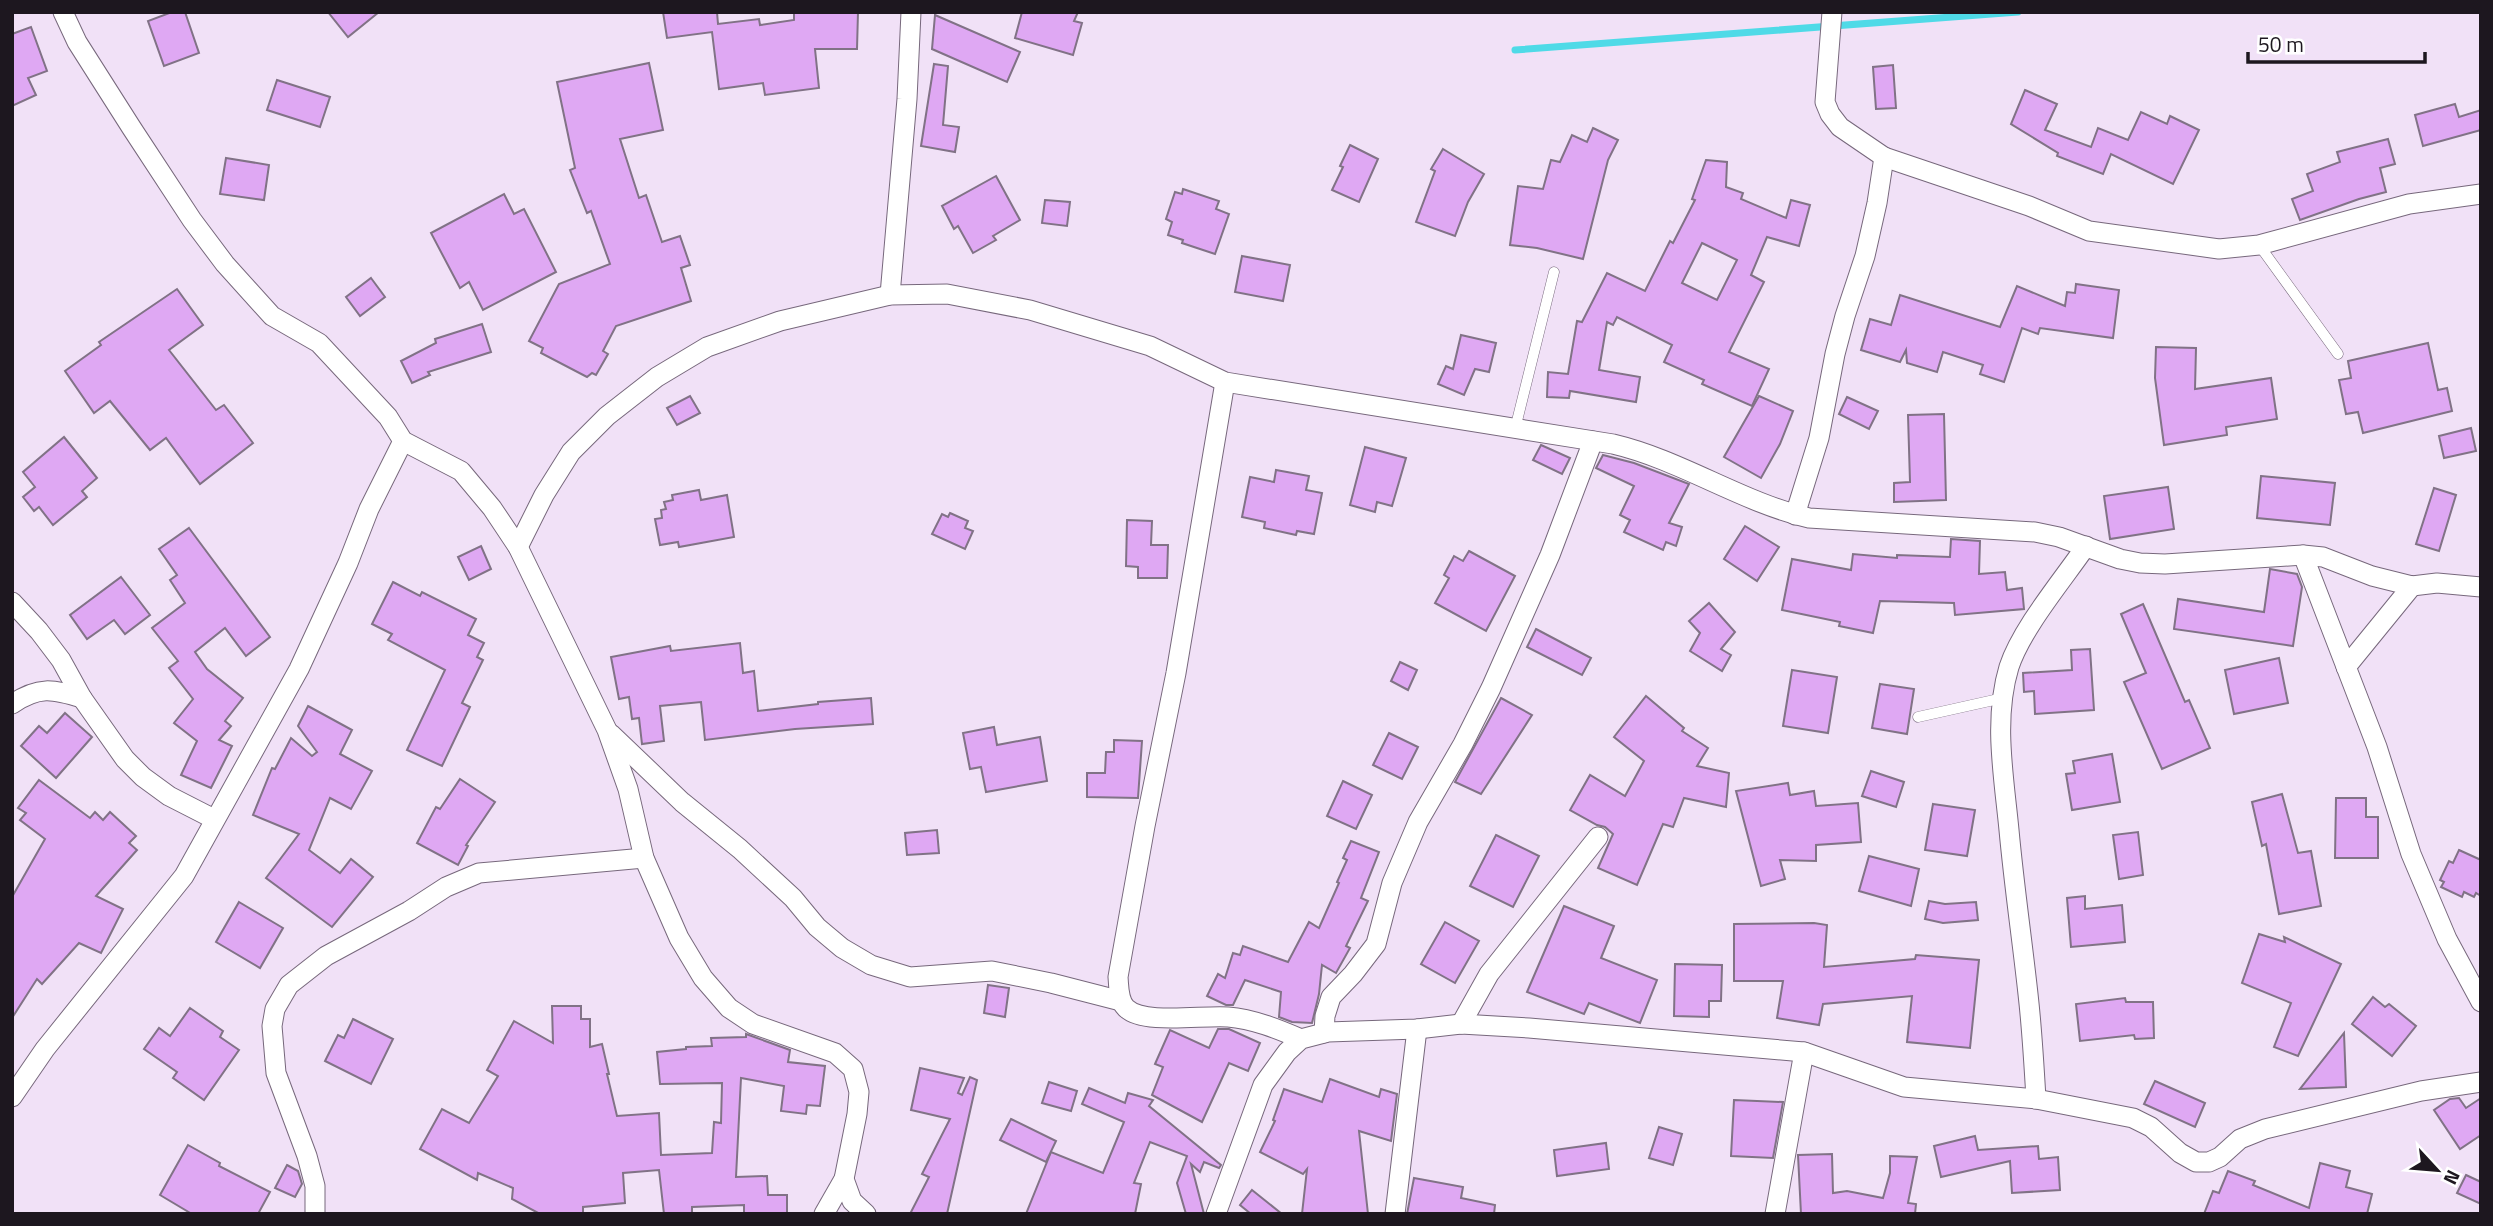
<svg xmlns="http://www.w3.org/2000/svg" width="2493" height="1226" viewBox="0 0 2493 1226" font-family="'Titillium Web',sans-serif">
<rect width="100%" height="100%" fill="#f1e1f7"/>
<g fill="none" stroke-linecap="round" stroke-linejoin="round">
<polyline stroke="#4fdae7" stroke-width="7" points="1515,50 2018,12"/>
</g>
<g fill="#dfa8f3" stroke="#817286" stroke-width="2" fill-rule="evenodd">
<polygon points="172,12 185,12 199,53 164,66 148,21"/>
<polygon points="328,12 379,12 348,37"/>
<polygon points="663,12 717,12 718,24 759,19 760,25 794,20 794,12 858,12 857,49 815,49 819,88 765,95 763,83 719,89 712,32 667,38"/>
<polygon points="1022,12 1078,12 1074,21 1082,23 1073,55 1015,38"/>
<polygon points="935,15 1020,52 1007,82 932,49"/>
<polygon points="31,27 47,71 28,78 36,95 12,106 12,34"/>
<polygon points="649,63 663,130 620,139 639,198 646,195 662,242 680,236 690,265 681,268 691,301 616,326 603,351 608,354 596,375 592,373 587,377 541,353 543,348 529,341 559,284 610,264 591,211 587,213 570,170 575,168 557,82"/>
<polygon points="934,64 948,66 943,125 959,127 955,152 921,146"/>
<polygon points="1893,65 1896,108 1876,109 1873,67"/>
<polygon points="277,80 330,97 320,127 267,110"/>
<polygon points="2025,90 2057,104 2045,130 2091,147 2098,128 2128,140 2141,112 2167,124 2170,116 2199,130 2173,184 2111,154 2103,174 2057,156 2058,153 2011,124"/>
<polygon points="2455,104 2459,117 2481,110 2481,130 2423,146 2415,115"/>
<polygon points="1593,128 1618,140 1608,160 1583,259 1537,248 1510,245 1518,186 1543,189 1551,160 1560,162 1572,135 1587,142"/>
<polygon points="2388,139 2395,164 2380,168 2386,192 2359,199 2300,220 2292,199 2313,191 2307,174 2340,162 2337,152"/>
<polygon points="1350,145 1378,159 1359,202 1332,190 1343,167 1340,166"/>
<polygon points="1443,149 1484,174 1468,202 1455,236 1416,222 1435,171 1431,169"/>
<polygon points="226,158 269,165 264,200 220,194"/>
<path d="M 1706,160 L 1727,162 L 1726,187 L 1743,193 L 1741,199 L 1786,218 L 1791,200 L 1810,205 L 1799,246 L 1767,237 L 1751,275 L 1764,282 L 1729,352 L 1769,369 L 1752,406 L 1702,384 L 1704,380 L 1664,362 L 1672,345 L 1617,317 L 1613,325 L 1607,322 L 1599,370 L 1640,377 L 1636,402 L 1570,391 L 1569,398 L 1547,397 L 1548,372 L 1568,374 L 1577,321 L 1582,322 L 1607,273 L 1645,291 L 1670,241 L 1673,243 L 1695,200 L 1692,199 ZM 1702,243 L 1737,260 L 1717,300 L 1682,283 Z"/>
<polygon points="996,176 1020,220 993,236 996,240 973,253 958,226 954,229 942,206"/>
<polygon points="1183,189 1219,201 1216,209 1229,214 1215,254 1182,243 1183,240 1168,235 1172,222 1166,219 1175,192 1182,194"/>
<polygon points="504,194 514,214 524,209 556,272 483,310 469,282 460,288 431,233"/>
<polygon points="1045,200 1070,202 1067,226 1042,223"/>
<polygon points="1242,256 1290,265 1283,301 1235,292"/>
<polygon points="371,278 385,297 360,316 346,297"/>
<polygon points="2076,284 2119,290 2113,338 2040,328 2038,334 2022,328 2004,382 1980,374 1983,365 1943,352 1937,372 1907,363 1906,350 1900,362 1861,350 1870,319 1891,325 1900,295 2000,327 2017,286 2065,306 2067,292 2075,293"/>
<polygon points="177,289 203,325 169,350 216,410 224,405 253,443 200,484 166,438 150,450 110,401 94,413 65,371 101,345 99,342"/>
<polygon points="482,324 491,352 428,372 430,375 412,383 401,361 436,343 435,339"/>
<polygon points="1461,335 1496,343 1489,372 1475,369 1464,395 1438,384 1446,366 1453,369"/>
<polygon points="2428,343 2438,390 2447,388 2452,411 2363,433 2358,412 2346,414 2339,380 2351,378 2348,361"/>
<polygon points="2156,347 2196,348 2195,389 2271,378 2277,419 2226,427 2227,435 2164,445 2155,378"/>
<polygon points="690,396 700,413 677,425 667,408"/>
<polygon points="1759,396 1793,411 1780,444 1761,478 1724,457"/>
<polygon points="1847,397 1878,411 1869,429 1839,414"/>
<polygon points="1944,414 1946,500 1894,502 1894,483 1910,482 1908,415"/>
<polygon points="2471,428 2476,451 2444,458 2439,436"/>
<polygon points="64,437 97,478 82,491 87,497 53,525 39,507 34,511 23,497 35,487 23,472"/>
<polygon points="1541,445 1570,458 1562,474 1533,460"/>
<polygon points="1365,447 1406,458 1392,506 1377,502 1375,512 1350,505"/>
<polygon points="1603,455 1634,463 1689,484 1669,523 1682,527 1676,546 1666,542 1663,550 1624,532 1630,520 1620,515 1634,486 1596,468"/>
<polygon points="1276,470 1309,476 1306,490 1322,493 1314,534 1297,531 1296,535 1264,528 1265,522 1242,517 1250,477 1274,482"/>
<polygon points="2261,476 2335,483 2330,525 2257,518"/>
<polygon points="2168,487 2174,529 2110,539 2104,496"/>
<polygon points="2434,488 2456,495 2439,551 2416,544"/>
<polygon points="699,490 701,500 727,495 734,537 679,547 678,542 660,545 655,519 662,518 661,510 666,509 664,502 673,500 672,495"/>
<polygon points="950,513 968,521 965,528 973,531 965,549 932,534 942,514 948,517"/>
<polygon points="1127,520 1152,521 1151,545 1168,545 1167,578 1138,578 1138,567 1126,566"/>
<polygon points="1745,526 1779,547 1757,581 1724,559"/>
<polygon points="189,528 270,637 246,656 225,628 195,652 207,669 243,698 225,721 231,726 219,740 232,746 211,788 181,775 197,741 174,723 193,699 169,668 178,661 152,628 185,603 170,580 177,575 159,549"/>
<polygon points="1951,539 1980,541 1979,574 2005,572 2007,590 2022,588 2024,609 1955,615 1954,603 1880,601 1873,633 1839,626 1840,622 1782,610 1792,559 1851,570 1853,554 1897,558 1897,555 1950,557"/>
<polygon points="481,546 491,569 469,580 458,557"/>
<polygon points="1469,551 1515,576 1486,631 1435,603 1449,578 1444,575 1454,556 1463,561"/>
<polygon points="2270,569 2297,574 2302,587 2293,646 2174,629 2178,599 2264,612"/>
<polygon points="121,577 150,615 125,634 114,620 87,639 70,615"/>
<polygon points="393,582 420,596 422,592 476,619 468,635 484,643 477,657 483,660 462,703 470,707 442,766 407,750 445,670 388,640 392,634 372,624"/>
<polygon points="1709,603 1735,632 1721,649 1731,655 1722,671 1690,651 1700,633 1689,621"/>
<polygon points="2143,604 2185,702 2189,700 2210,748 2162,769 2124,682 2146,673 2121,614"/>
<polygon points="1536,629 1591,658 1582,675 1527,647"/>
<polygon points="740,643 743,673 754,671 758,711 818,704 818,702 871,698 873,724 795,729 705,740 701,702 660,706 664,741 642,744 639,718 632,719 629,697 619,699 611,657 670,646 671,651"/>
<polygon points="2090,649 2094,710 2035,714 2034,691 2024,692 2023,673 2072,670 2071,650"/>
<polygon points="2279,658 2288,703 2234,714 2225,670"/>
<polygon points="1400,662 1417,670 1408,690 1391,681"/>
<polygon points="1792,670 1837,677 1828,733 1783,726"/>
<polygon points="1880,684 1914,689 1907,734 1872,728"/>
<polygon points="1646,696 1684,728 1682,731 1708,748 1697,766 1729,773 1726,807 1684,798 1673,827 1663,824 1637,885 1598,868 1613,834 1605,827 1597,825 1570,810 1590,775 1625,796 1644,761 1614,737"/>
<polygon points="1501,698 1532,715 1481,794 1455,782"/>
<polygon points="308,706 352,730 340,754 372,771 351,809 330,798 309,850 340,873 351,859 373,877 332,927 266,878 299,834 253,815 272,768 275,769 291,738 312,756 317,752 298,726"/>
<polygon points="65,713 92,737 56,778 21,746 39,726 47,733"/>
<polygon points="994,727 997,745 1040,737 1047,781 986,792 981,767 970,769 963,733"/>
<polygon points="1389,733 1418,747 1402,779 1373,765"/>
<polygon points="1114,740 1142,741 1138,798 1087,797 1087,773 1105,773 1106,752 1114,752"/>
<polygon points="2112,754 2120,802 2072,810 2066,774 2075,773 2073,761"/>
<polygon points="1871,771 1904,782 1896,807 1862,796"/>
<polygon points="460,779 495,802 466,845 468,846 458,865 417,843 436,807 440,809"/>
<polygon points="39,780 90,818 95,812 103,820 110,812 136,836 129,843 137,850 96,896 123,909 101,953 79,943 42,984 37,979 12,1018 12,897 45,839 20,820 26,813 18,808"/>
<polygon points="1343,781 1372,795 1356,829 1327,816"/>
<polygon points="1788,783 1790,795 1814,791 1816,806 1858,803 1861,842 1816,845 1816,861 1780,860 1785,879 1761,886 1736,791"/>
<polygon points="2282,794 2298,853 2311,851 2321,906 2279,914 2266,844 2262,846 2252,802"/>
<polygon points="2336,798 2366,798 2366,817 2378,817 2378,858 2335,858"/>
<polygon points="1933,804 1975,810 1967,856 1925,850"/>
<polygon points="937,830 939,853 907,855 905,833"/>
<polygon points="2138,832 2143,875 2119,879 2113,835"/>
<polygon points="1496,835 1539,856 1513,907 1470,886"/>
<polygon points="1351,841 1379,852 1361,898 1368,901 1346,946 1350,948 1336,973 1322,965 1319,994 1312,1023 1292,1022 1279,1017 1281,992 1245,980 1233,1005 1226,1005 1207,996 1218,974 1225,978 1233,953 1240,955 1243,946 1288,962 1309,922 1319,928 1339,883 1337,882 1347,860 1343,858"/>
<polygon points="2459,850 2481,860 2481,896 2476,893 2474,897 2464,892 2462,897 2441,887 2444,882 2440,880 2449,861 2453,863"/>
<polygon points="1869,856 1919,869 1911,906 1859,891"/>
<polygon points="2085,896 2085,909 2122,905 2125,942 2071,947 2067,898"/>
<polygon points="1929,901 1945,904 1976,902 1978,920 1943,923 1925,919"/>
<polygon points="239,902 283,928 260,968 216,942"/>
<polygon points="1564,906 1614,926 1601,958 1657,980 1640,1023 1589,1003 1584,1014 1527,992"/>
<polygon points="1445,922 1479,941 1455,983 1421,964"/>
<polygon points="1814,923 1827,925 1824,967 1915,959 1916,955 1979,960 1970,1048 1907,1042 1912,996 1823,1004 1819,1025 1777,1018 1783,981 1734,981 1734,924"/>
<polygon points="2259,934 2285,942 2284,937 2341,964 2298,1056 2274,1047 2291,1003 2242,983"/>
<polygon points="1675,964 1722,965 1721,1001 1709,1001 1709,1017 1674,1016"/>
<polygon points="988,985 1009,988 1005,1017 984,1013"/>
<polygon points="2373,997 2385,1007 2389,1004 2416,1026 2392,1056 2352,1024"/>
<polygon points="2125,998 2126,1002 2153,1002 2154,1038 2135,1039 2134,1035 2080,1041 2076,1004"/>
<polygon points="552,1006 581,1006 581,1019 590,1019 590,1047 602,1044 609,1074 607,1074 617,1116 659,1113 661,1155 712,1153 714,1122 721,1123 722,1083 660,1084 657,1052 686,1049 686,1047 712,1046 711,1038 746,1037 746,1034 790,1050 788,1062 825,1066 820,1106 807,1105 806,1114 781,1111 784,1086 741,1078 736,1177 767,1176 768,1195 787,1195 787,1214 744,1214 744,1205 692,1207 692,1214 664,1214 659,1170 623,1173 625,1203 583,1207 583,1214 540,1214 512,1199 513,1188 478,1173 477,1180 420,1149 442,1109 469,1123 498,1076 487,1070 514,1021 553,1043"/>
<polygon points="190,1008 223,1031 220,1037 239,1050 204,1100 173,1078 177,1072 144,1049 159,1028 170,1036"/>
<polygon points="353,1019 393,1039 371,1084 325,1061 338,1035 344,1038"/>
<polygon points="1218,1029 1229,1029 1260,1043 1248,1071 1229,1063 1202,1122 1152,1095 1163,1067 1155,1064 1170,1030 1209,1048"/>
<polygon points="2344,1033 2346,1087 2300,1089"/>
<polygon points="920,1068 964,1078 958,1093 962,1095 970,1077 977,1080 947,1214 910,1214 929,1177 922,1174 950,1119 911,1110"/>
<polygon points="1330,1079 1379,1097 1381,1089 1397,1094 1391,1141 1359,1131 1368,1214 1302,1214 1307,1169 1303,1174 1260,1152 1275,1121 1273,1120 1284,1089 1322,1102"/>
<polygon points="2155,1081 2205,1103 2195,1127 2144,1104"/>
<polygon points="1049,1082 1077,1091 1071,1111 1042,1103"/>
<polygon points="1089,1088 1125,1103 1128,1093 1153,1100 1149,1106 1221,1165 1219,1168 1204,1162 1200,1172 1191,1164 1204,1214 1186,1214 1177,1183 1187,1156 1150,1142 1134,1183 1141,1184 1135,1214 1026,1214 1051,1152 1103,1173 1124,1122 1082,1104"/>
<polygon points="2459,1098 2466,1108 2481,1098 2481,1135 2460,1149 2434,1110 2450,1099"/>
<polygon points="1734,1100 1783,1102 1773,1158 1731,1156"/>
<polygon points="1011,1119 1056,1141 1046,1162 1000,1140"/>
<polygon points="1659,1127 1682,1134 1673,1165 1649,1158"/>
<polygon points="1975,1136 1978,1150 2038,1146 2039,1159 2058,1157 2060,1190 2012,1193 2010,1161 1941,1177 1934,1146"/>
<polygon points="1606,1143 1609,1169 1557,1176 1554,1150"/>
<polygon points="188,1145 220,1163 219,1166 270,1192 258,1214 192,1214 160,1195"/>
<polygon points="1832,1154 1833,1193 1847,1191 1883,1198 1890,1173 1890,1156 1917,1157 1908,1203 1916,1204 1915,1214 1801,1214 1798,1155"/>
<polygon points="2320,1163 2350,1171 2346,1187 2372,1194 2367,1214 2204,1214 2213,1191 2219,1193 2228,1171 2255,1181 2253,1185 2309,1208"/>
<polygon points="287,1165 298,1171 302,1184 295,1197 275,1188"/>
<polygon points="2466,1175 2481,1182 2481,1204 2457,1193"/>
<polygon points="1414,1178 1463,1187 1461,1198 1495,1205 1494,1214 1407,1214"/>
<polygon points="1252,1190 1282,1214 1251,1214 1240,1205"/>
</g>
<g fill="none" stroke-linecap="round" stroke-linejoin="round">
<g stroke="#77687c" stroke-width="11">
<g id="service">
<polyline points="2259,245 2338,354"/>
<polyline points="1515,429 1554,272"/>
<polyline points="1918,717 2003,698"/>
</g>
</g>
<g stroke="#77687c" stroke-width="21">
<g id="minor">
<polyline points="63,12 77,42 131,127 192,220 225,264 272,316 319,343 388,417 403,441 461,471 492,508 518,547 607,730 628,789 644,858 679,938 703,978 729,1008 753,1024 835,1053 853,1069 859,1092 857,1114 844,1179 852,1201 866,1214"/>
<polyline points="1832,12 1825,102 1830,114 1840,127 1884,157 2029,206 2089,231 2219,249 2259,245 2409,204 2481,194"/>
<polyline points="890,295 907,99 911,12"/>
<path d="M 1225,382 L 1176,673 L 1145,826 L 1118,977 C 1119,987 1118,1000 1126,1008 C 1143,1025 1202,1015 1228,1017 C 1253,1019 1278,1029 1301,1039"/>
<polyline points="1795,515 1819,438 1835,354 1845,316 1865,256 1877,203 1884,157"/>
<path d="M 518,547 L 544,495 L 571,452 L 607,416 L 657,377 L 707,347 L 780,321 L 890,295 L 947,294 L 1030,310 L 1150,346 L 1225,382 L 1613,444 C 1681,460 1741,502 1809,518 L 2035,532 L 2059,537 L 2120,559 L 2140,563 L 2165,564 L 2303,555 L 2323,557 L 2372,576 L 2412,586 L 2437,583 L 2481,587"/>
<polyline points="2303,555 2377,747 2411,854 2447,939 2481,1002"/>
<polyline points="12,602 39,631 61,660 82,698 125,759 143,777 169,796 214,819"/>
<polyline points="2346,667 2412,586"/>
<path d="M 12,704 C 39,686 52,689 82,698"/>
<polyline points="611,734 682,802 740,849 793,898 817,927 842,948 871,965 910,977 992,971 1051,983 1121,1001"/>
<polyline points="1461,1024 1489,974 1598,837"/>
<polyline points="1324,1033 1325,1016 1331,997 1353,974 1376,944 1392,883 1418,822 1463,744 1491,688 1550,555 1593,441"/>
<polyline points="12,1097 45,1049 184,876 299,669 348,563 369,509 403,441"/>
<path d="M 2036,1099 C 2034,1064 2032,1029 2028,994 C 2022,939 2014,885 2009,830 C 2004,777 1993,720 2009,667 C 2022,628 2062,581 2086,546"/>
<polyline points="315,1214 315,1186 307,1156 276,1073 272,1026 275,1009 289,985 326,956 409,911 446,887 479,873 644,858"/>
<polyline points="824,1214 844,1179"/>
<polyline points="1216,1214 1263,1085 1287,1052 1301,1039 1328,1032 1417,1029 1461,1024 1529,1028 1804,1052 1904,1087 2036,1099 2133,1118 2151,1127 2180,1153 2196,1162 2209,1162 2220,1157 2240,1139 2265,1129 2421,1091 2481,1082"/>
<polyline points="1395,1214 1417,1029"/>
<polyline points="1775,1214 1804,1052"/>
</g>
</g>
<use href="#service" stroke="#fff" stroke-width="10"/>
<use href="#minor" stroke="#fff" stroke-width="19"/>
</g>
<rect width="2493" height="1226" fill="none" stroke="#1d171f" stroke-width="28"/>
<g transform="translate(2437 1170) rotate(116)" stroke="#ffffff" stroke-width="5" paint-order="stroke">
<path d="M0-5L12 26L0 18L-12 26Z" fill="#1d171f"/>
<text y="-10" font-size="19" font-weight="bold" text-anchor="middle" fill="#1d171f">N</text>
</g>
<path d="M2248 52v10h177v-10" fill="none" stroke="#1d171f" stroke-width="3.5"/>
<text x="2258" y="52" font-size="21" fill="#1d171f" stroke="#ffffff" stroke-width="5" paint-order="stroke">50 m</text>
</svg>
